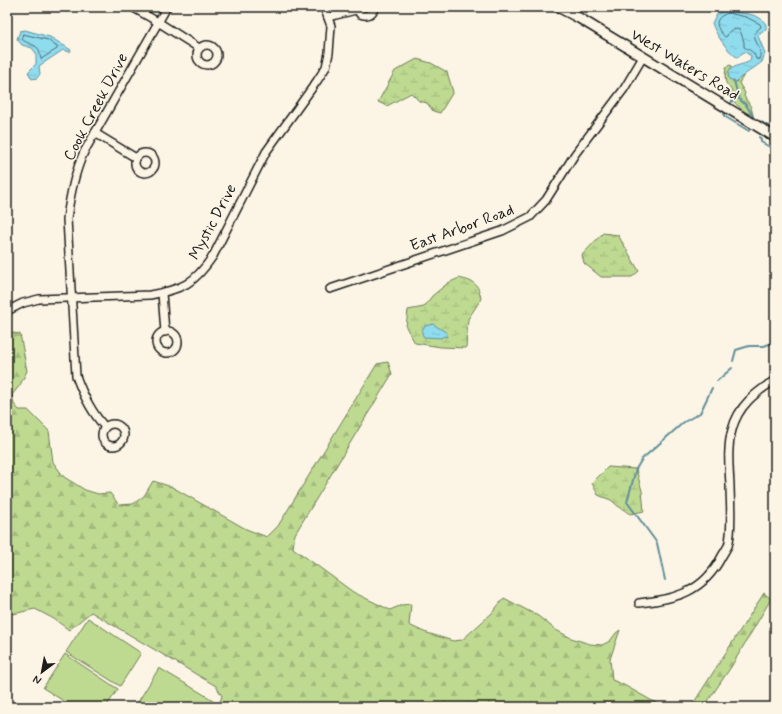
<svg xmlns="http://www.w3.org/2000/svg" width="782" height="714" viewBox="0 0 782 714" font-family="Mynerve,sans-serif">
<defs>
<pattern id="forest-firs" width="22" height="20" patternUnits="userSpaceOnUse"><rect width="22" height="20" fill="#beda91"/><path d="M5 1l3.5 6h-7zM16 11l3.5 6h-7z" fill="#a3ba7c"/></pattern>
<pattern id="wetland-marsh" width="20" height="14" patternUnits="userSpaceOnUse"><rect width="20" height="14" fill="#beda91"/><path d="M1 5h8M5 5V1M11 12h8M15 12V8" fill="none" stroke="#a3ba7c"/></pattern>
<pattern id="water-ripples" width="26" height="14" patternUnits="userSpaceOnUse"><rect width="26" height="14" fill="#8fdcef"/><path d="M2 4q2-2 4 0t4 0M15 11q2-2 4 0t4 0" fill="none" stroke="#7bbccc"/></pattern>
</defs>
<rect width="100%" height="100%" fill="#fcf5e5"/>
<filter id="ink" filterUnits="userSpaceOnUse"><feTurbulence type="fractalNoise" baseFrequency=".025" numOctaves="2"/><feDisplacementMap in="SourceGraphic" scale="8" xChannelSelector="R" yChannelSelector="G"/><feConvolveMatrix kernelMatrix="1 2 1 2 8 2 1 2 1" color-interpolation-filters="sRGB"/></filter>
<g filter="url(#ink)">
<g fill="#beda91" stroke="#6d7b56">
<polygon points="88,618 141,653 120,686 66,652"/>
<polygon points="65,654 118,689 106,707 73,707 43,688"/>
<polygon points="159,668 213,700 209,707 135,707"/>
</g>
<g fill="url(#forest-firs)" stroke="#6d7b56">
<polygon points="7,332 20,334 27,371 20,385 12,395 14,404 19,410 28,410 49,431 53,462 64,477 85,490 98,494 110,493 119,505 133,504 144,496 153,481 172,487 246,529 267,537 278,526 377,364 388,362 392,374 295,534 293,548 353,592 390,610 402,605 411,604 409,625 424,632 453,641 462,640 492,613 504,598 538,616 556,630 571,638 590,644 602,645 610,641 616,633 620,630 610,659 612,680 622,684 656,703 658,707 218,707 222,696 216,686 91,612 69,630 54,619 35,609 13,614 8,609 7,605"/>
<polygon points="764,593 771,599 731,667 708,701 707,707 691,707"/>
</g>
<g fill="url(#wetland-marsh)" stroke="#6d7b56">
<polygon points="417,59 431,63 447,72 453,92 440,113 433,111 427,103 419,101 411,93 387,106 378,102 395,71"/>
<path d="M 730,65 L 732,66 L 728,72 L 740,78 L 744,75 L 739,83 L 745,93 L 744,96 L 751,107 L 753,115 C 744,113 738,106 732,100 L 732,91 L 726,83 L 725,76 L 726,67 Z"/>
<polygon points="603,233 618,235 639,271 632,277 601,277 584,263 582,255"/>
<path d="M 459,278 C 474,282 478,282 481,299 L 468,319 L 466,348 L 441,347 L 415,343 L 406,327 L 408,310 L 424,307 L 432,296 L 448,283 Z"/>
<polygon points="608,467 636,469 642,491 644,511 630,514 618,506 611,500 598,495 592,483"/>
</g>
<g fill="url(#water-ripples)" stroke="#618f9b">
<path d="M 727,9 C 732,10 735,12 740,13 C 747,13 763,16 766,25 C 767,30 764,31 761,32 L 758,36 L 765,53 L 762,62 L 740,78 L 736,82 L 729,79 L 728,72 C 737,63 742,66 750,61 L 751,56 L 745,52 L 742,53 L 738,58 C 729,53 715,34 712,23 L 716,15 Z"/>
<polygon points="25,30 50,37 71,50 70,52 63,50 39,66 40,74 37,78 32,79 28,72 36,64 36,53 32,48 22,45 17,39 20,31"/>
<polygon points="433,324 447,333 447,337 444,336 441,338 424,337 422,334 422,330 425,326"/>
</g>
<g fill="none" stroke-linecap="round" stroke-linejoin="round">
<g stroke="#4a6970" stroke-width="1">
<path d="M 728,13 L 746,17 L 760,24 L 761,27 C 745,37 765,46 759,59 L 756,59 C 754,51 751,51 744,47 L 744,42 L 740,30 C 734,28 729,29 727,36 L 725,37 C 716,28 712,18 728,13 Z"/>
<path d="M 23,34 L 48,40 L 57,47 L 57,49 L 41,59 C 40,57 40,54 40,52 C 37,43 27,45 22,39 Z"/>
</g>
<g stroke="#618f9b" stroke-width="2">
<polyline points="726,7 727,9"/>
<polyline points="734,81 739,99 746,105 753,116"/>
<polyline points="731,103 738,92"/>
<polyline points="724,114 724,116 749,131"/>
<polyline points="760,121 768,126 768,127"/>
<polyline points="759,137 761,139 761,142 775,150"/>
<polyline points="733,361 736,350 749,346 764,346 775,342"/>
<polyline points="717,381 732,368"/>
<polyline points="665,580 657,543 627,502 636,469 642,459 684,422 700,413 712,388"/>
</g>
<g stroke="#1c1c1c" stroke-width="10">
<g id="street">
<polyline points="132,7 158,22 199,48"/>
<path d="M 355,7 L 360,14 C 367,17 373,14 375,7"/>
<polyline points="328,17 356,10"/>
<circle cx="207" cy="55" r="10"/>
<polyline points="95,133 136,158"/>
<circle cx="145" cy="163" r="10"/>
<polyline points="330,289 502,231 530,217 546,200 575,154 624,89 643,57"/>
<polyline points="162,293 165,332"/>
<path d="M 7,311 L 23,303 L 39,299 L 150,295 C 183,289 194,284 213,256 L 266,152 L 317,81 L 326,67 L 329,53 L 331,26 L 324,7"/>
<circle cx="167" cy="342" r="11"/>
<circle cx="113" cy="435" r="11"/>
<path d="M 105,427 C 91,412 83,395 76,376 L 67,219 C 70,195 74,174 84,152 L 167,7"/>
<path d="M 639,603 C 676,599 704,592 722,556 C 724,553 726,549 728,546 C 733,530 730,501 730,485 C 729,466 727,447 732,430 C 738,406 755,393 775,380"/>
</g>
</g>
<g stroke="#1c1c1c" stroke-width="12">
<polyline id="secondary" points="558,7 579,18 775,137"/>
</g>
<use href="#street" stroke="#fcf5e5" stroke-width="7"/>
<use href="#secondary" stroke="#fcf5e5" stroke-width="9"/>
</g>
</g>
<g text-anchor="middle" dominant-baseline="central" stroke-width="3.5" stroke-linejoin="round" paint-order="stroke">
<g font-size="16" fill="#1c1c1c" stroke="#fcf5e5">
<text transform="translate(685 65) rotate(31)">West Waters Road</text>
<text transform="translate(96 107) rotate(-62)">Cook Creek Drive</text>
<text transform="translate(213 222) rotate(-62)">Mystic Drive</text>
<text transform="translate(462 228) rotate(-20)">East Arbor Road</text>
</g>
</g>
<rect width="782" height="714" fill="none" stroke="#fcf5e5" stroke-width="24"/>
<rect x="12" y="12" width="758" height="690" fill="none" stroke="#1c1c1c" stroke-width="1.5" filter="url(#ink)"/>
<g transform="translate(42 672) rotate(212)" stroke="#fcf5e5" stroke-width="3" paint-order="stroke">
<path d="M0-3L7 15L0 10L-7 15Z" fill="#1c1c1c"/>
<text y="-6" font-size="11" font-weight="bold" text-anchor="middle" fill="#1c1c1c">N</text>
</g>
</svg>
